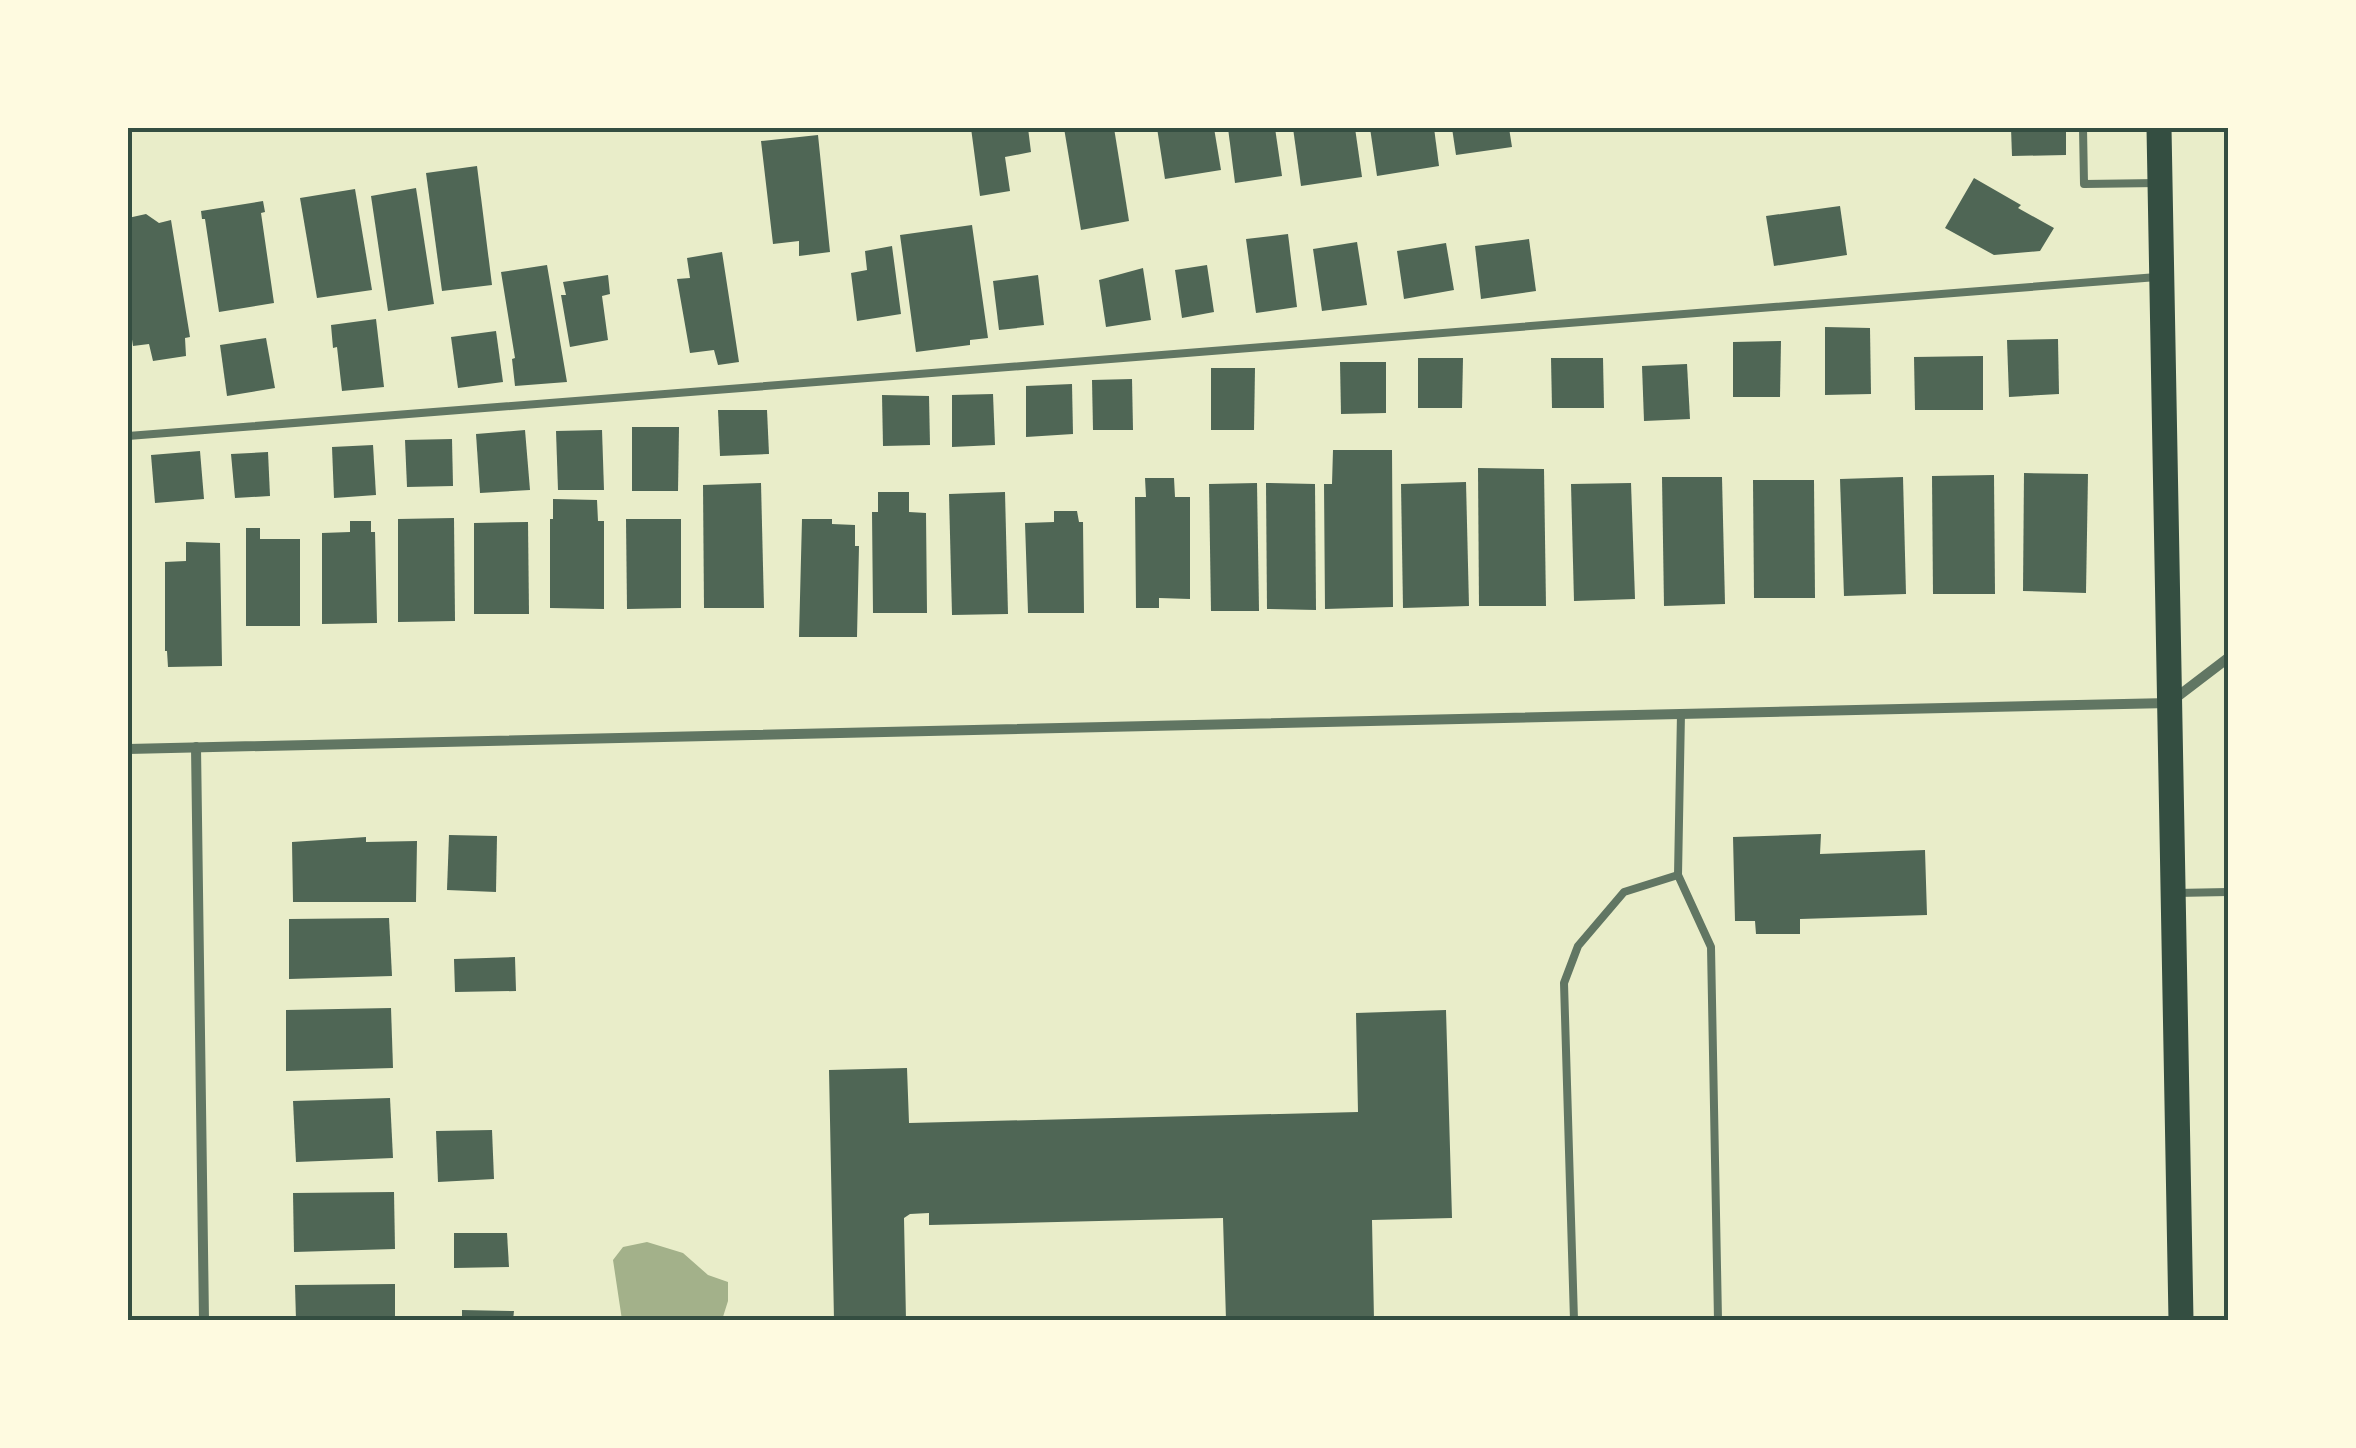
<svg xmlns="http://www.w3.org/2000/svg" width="2356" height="1448" viewBox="0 0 2356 1448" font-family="Helvetica,sans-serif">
<rect width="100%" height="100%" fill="#e9edc9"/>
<polygon fill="#a3b18a" points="647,1242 683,1253 708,1275 728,1282 728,1301 722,1320 622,1320 613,1260 623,1247"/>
<g fill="#4f6655">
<polygon points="971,128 1028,128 1031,152 1005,157 1010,191 980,196"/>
<polygon points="1064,128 1114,128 1129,221 1081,230"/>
<polygon points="1157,128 1214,128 1221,170 1165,179"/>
<polygon points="1228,128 1275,128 1282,176 1235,183"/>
<polygon points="1293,128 1355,128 1362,177 1301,186"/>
<polygon points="1370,128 1434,128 1439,166 1377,176"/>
<polygon points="1452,128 1509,128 1512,147 1456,155"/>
<polygon points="2011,128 2066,128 2066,155 2012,156"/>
<polygon points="818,135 830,252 799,256 799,241 773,244 761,141"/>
<polygon points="477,166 492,285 442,291 426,173"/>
<polygon points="1974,178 2021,205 2018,208 2054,228 2040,251 1994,255 1945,228"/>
<polygon points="416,188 434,304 388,311 371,196"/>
<polygon points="355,189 372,290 317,298 300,198"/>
<polygon points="263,201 265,212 261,213 274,303 219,312 205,219 202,219 201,211"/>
<polygon points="1840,206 1847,255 1774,266 1766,216"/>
<polygon points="146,214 159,223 171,220 190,337 185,338 186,356 153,361 149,344 133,346 128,313 128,218"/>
<polygon points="972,225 988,338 970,340 970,345 916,352 900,235"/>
<polygon points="1288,234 1297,307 1256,313 1246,239"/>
<polygon points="1529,239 1536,291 1481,299 1475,246"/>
<polygon points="1357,242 1367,305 1322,311 1313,249"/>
<polygon points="1446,243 1454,290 1404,299 1397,251"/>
<polygon points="892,246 901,314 857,321 851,273 867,270 865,251"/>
<polygon points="722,252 739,362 718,365 714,350 690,353 677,279 690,278 687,258"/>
<polygon points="547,265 567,382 515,386 512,359 515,358 501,272"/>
<polygon points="1207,265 1214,312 1182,318 1175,270"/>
<polygon points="1143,268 1151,320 1106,327 1099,280"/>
<polygon points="608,275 610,294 602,296 608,340 570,347 561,295 566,295 563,282"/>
<polygon points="1038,275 1044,325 999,330 993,281"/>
<polygon points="376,319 384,387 342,391 337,347 333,348 331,325"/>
<polygon points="1825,327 1870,328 1871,394 1825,395"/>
<polygon points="496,331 503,382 458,388 451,337"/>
<polygon points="266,338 275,388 227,396 220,345"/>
<polygon points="2058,339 2059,394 2009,397 2007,340"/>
<polygon points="1781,341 1780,397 1733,397 1733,342"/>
<polygon points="1983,356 1983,410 1915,410 1914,357"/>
<polygon points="1418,358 1463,358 1462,408 1418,408"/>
<polygon points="1551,358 1603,358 1604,408 1552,408"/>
<polygon points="1340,362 1386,362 1386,413 1341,414"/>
<polygon points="1687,364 1690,419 1644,421 1642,366"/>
<polygon points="1211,368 1255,368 1254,430 1211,430"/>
<polygon points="1132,379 1133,430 1093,430 1092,380"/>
<polygon points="1072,384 1073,434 1026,437 1026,386"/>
<polygon points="993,394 995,445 952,447 952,395"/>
<polygon points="882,395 929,396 930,445 883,446"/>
<polygon points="718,410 767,410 769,454 720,456"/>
<polygon points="632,427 679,427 678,491 632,491"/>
<polygon points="525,430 530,490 480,493 476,434"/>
<polygon points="602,430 604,490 558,490 556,431"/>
<polygon points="452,439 453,486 407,487 405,440"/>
<polygon points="373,445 376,495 334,498 332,447"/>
<polygon points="1333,450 1392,450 1393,607 1325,609 1324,484 1332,484"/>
<polygon points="200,451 204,499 155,503 151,455"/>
<polygon points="268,452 270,496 235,498 231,454"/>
<polygon points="1478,468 1544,469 1546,606 1479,606"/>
<polygon points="2024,473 2088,474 2086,593 2023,591"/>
<polygon points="1994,475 1995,594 1933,594 1932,476"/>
<polygon points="1662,477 1722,477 1725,604 1664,606"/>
<polygon points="1903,477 1906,594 1844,596 1840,479"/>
<polygon points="1145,478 1174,478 1175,497 1190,497 1190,599 1159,598 1159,608 1136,608 1135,497 1146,497"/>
<polygon points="1753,480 1814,480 1815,598 1754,598"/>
<polygon points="1466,482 1469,606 1403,608 1401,484"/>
<polygon points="761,483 764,608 704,608 703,485"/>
<polygon points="1257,483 1259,611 1211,611 1209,484"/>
<polygon points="1266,483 1315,484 1316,610 1267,609"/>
<polygon points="1631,483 1635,599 1574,601 1571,484"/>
<polygon points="878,492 909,492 909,512 926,513 927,613 873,613 872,512 878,512"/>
<polygon points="1005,492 1008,614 952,615 949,494"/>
<polygon points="553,499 597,500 598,521 604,521 604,609 550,608 550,519 553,519"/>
<polygon points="1054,511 1077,511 1079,522 1083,522 1084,613 1028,613 1025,523 1054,522"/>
<polygon points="454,518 455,621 398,622 398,519"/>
<polygon points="626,519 681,519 681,608 627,609"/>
<polygon points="802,519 832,519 832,524 855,525 855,546 859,546 857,637 799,637"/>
<polygon points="350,521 371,521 371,532 375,532 377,623 322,624 322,533 350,532"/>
<polygon points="528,522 529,614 474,614 474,523"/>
<polygon points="246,528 260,528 260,539 300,539 300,626 246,626"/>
<polygon points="186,542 220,543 222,666 168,667 167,651 165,651 165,562 186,561"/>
<polygon points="1821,834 1820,854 1925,850 1927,915 1800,919 1800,934 1756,934 1755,921 1735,921 1733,837"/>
<polygon points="449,835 497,836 496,892 447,890"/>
<polygon points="366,837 366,842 417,841 416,902 293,902 292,842"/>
<polygon points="389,918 392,976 289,979 289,919"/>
<polygon points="515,957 516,991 455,992 454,959"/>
<polygon points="391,1008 393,1068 286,1071 286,1010"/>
<polygon points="1446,1010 1452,1218 1372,1220 1374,1320 1226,1320 1223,1218 929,1225 929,1213 910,1214 904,1218 906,1320 834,1320 829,1070 907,1068 909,1123 1358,1112 1356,1013"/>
<polygon points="390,1098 393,1158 296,1162 293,1101"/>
<polygon points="492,1130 494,1179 438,1182 436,1131"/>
<polygon points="394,1192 395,1249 294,1252 293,1193"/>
<polygon points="454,1233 507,1233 509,1267 454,1268"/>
<polygon points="395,1284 395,1320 296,1320 295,1285"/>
<polygon points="462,1310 514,1311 513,1320 462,1320"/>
</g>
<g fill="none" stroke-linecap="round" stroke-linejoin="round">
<g stroke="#617663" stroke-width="8">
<polyline points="2083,128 2084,184 2158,183"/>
<polyline points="128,436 2157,277"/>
<polyline points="1681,713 1678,875 1711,947 1718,1320"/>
<polyline points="2176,893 2228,892"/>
<polyline points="1574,1320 1564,983 1578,946 1624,892 1678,875"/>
</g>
<g stroke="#617663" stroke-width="10">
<polyline points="196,747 204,1320"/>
<polyline points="128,749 2169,703 2228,658"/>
</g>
<polyline stroke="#344e41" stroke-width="25" points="2159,128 2181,1320"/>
</g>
<rect width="2356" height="1448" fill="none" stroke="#fefae0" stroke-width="260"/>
<rect x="130" y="130" width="2096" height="1188" fill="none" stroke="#344e41" stroke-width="4"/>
</svg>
